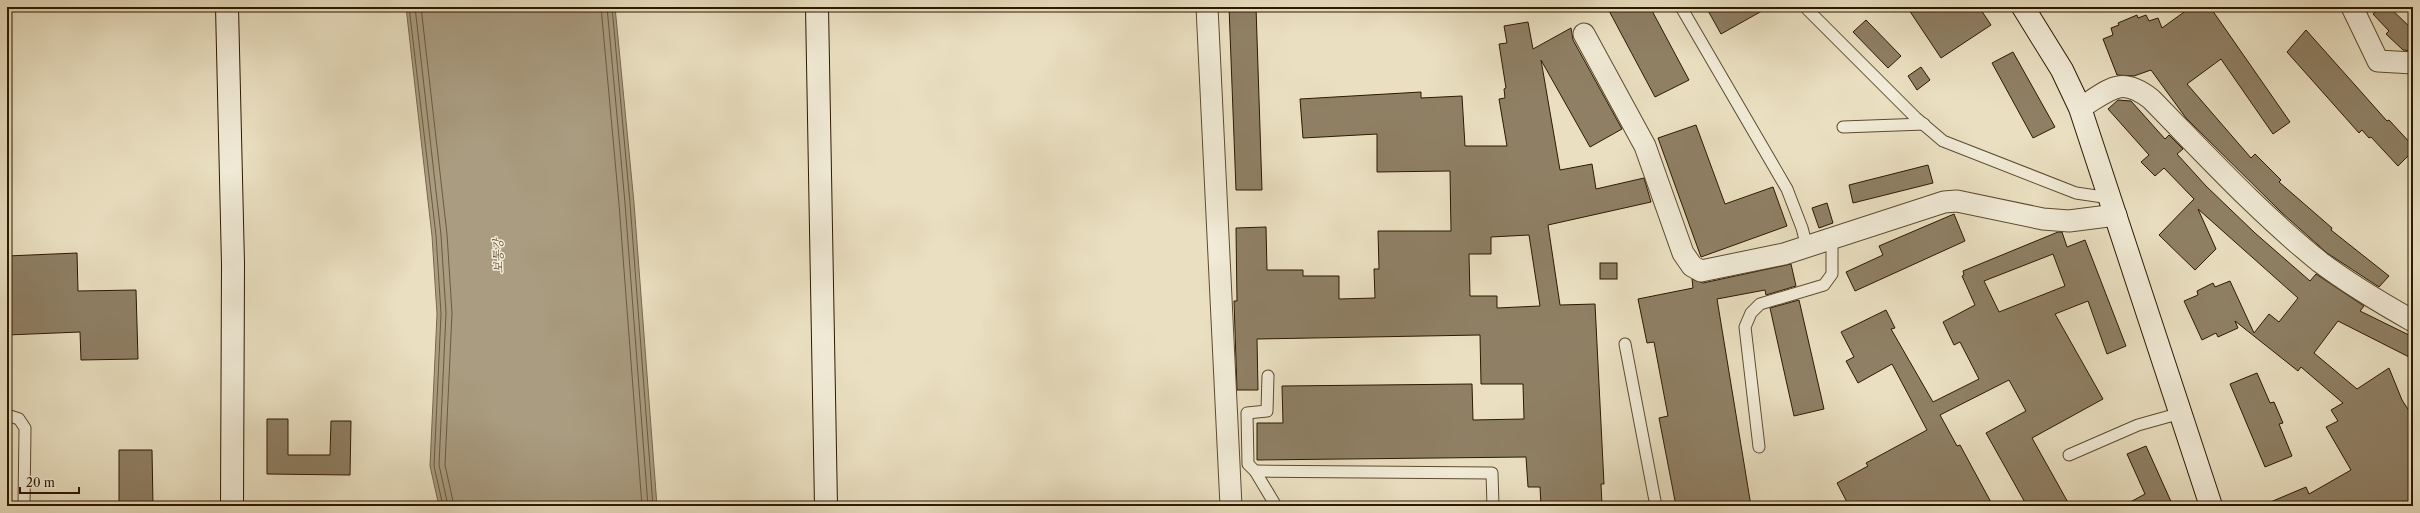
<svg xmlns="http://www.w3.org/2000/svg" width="2420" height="513" viewBox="0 0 2420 513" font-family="'Libre Caslon Text','Noto Serif KR',serif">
<rect width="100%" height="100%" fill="#eae0c1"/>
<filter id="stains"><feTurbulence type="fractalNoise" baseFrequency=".005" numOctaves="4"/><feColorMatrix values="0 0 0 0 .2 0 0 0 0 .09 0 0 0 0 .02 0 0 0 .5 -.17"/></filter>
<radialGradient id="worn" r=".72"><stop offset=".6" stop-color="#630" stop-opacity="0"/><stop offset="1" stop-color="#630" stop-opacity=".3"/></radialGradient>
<polygon fill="#a99c80" stroke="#77684d" points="406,7 615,7 634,203 657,506 439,506 430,466 437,314 432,236"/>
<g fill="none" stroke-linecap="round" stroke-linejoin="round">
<g stroke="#6a5a40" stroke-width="1">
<polyline points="409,7 436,235 441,314 434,466 443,506"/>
<polyline points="415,7 441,235 446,313 439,465 448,506"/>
<polyline points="421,7 447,234 452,313 445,465 454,506"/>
<polyline points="601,7 619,204 642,506"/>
<polyline points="607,7 625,203 648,506"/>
<polyline points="612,7 630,203 653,506"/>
</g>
</g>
<g fill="#8f8065" stroke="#2c1901" fill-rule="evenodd">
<polygon points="1229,7 1256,7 1262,190 1236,190"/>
<polygon points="1607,7 1650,7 1689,80 1655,97"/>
<polygon points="1706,7 1769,7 1721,34"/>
<polygon points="1907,7 1979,7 1991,25 1941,58"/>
<polygon points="2191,7 2210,7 2290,122 2273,134 2221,59 2187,84 2251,158 2255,154 2281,180 2279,182 2332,228 2331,230 2389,276 2379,287 2327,253 2281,212 2186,118 2151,70 2134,76 2117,75 2103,39 2113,35 2111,28 2119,25 2118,23 2137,15 2138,18 2146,15 2149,21 2158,18 2162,28"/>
<polygon points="2381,7 2389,7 2413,30 2413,51 2403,50 2386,34 2389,31 2373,14"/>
<polygon points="1866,20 1901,56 1888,68 1853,32"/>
<path d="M 1528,22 L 1533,49 L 1571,28 L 1573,40 L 1622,129 L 1590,147 L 1541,60 L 1560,170 L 1592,164 L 1596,189 L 1644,178 L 1651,202 L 1548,225 L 1560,305 L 1595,304 L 1604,484 L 1601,484 L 1602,506 L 1541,506 L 1540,487 L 1528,487 L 1526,457 L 1257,460 L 1257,423 L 1283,423 L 1282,386 L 1472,384 L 1473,420 L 1524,419 L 1523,384 L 1481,384 L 1480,335 L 1257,339 L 1258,390 L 1237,390 L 1234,301 L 1237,301 L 1236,228 L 1266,227 L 1267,270 L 1303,270 L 1303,276 L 1339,276 L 1339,299 L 1375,298 L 1374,269 L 1379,269 L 1378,231 L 1451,231 L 1450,171 L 1377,172 L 1377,134 L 1303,138 L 1300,99 L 1421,92 L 1421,98 L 1462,96 L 1465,146 L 1507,146 L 1499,99 L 1505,98 L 1504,89 L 1506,88 L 1499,44 L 1507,43 L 1504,26 ZM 1529,235 L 1540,306 L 1497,308 L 1497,296 L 1470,296 L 1469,254 L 1491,254 L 1491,237 Z"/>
<polygon points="2306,30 2387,121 2389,120 2413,146 2413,151 2398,166 2371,137 2369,138 2362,130 2359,133 2287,52"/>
<polygon points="2013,52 2055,127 2033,138 1992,63"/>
<polygon points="1921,67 1930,80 1917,90 1908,76"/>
<polygon points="2118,100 2131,101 2165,139 2169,135 2183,149 2177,154 2206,186 2255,233 2310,281 2316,274 2364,306 2360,311 2413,337 2413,359 2338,321 2314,353 2357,389 2389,368 2402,400 2413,417 2413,506 2261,506 2306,487 2309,494 2351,470 2326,427 2338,421 2331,410 2343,403 2301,367 2298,371 2235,321 2238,328 2218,337 2216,333 2202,340 2184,301 2198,295 2197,291 2213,283 2215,287 2230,281 2254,333 2269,314 2279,322 2298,298 2198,209 2216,249 2195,270 2159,235 2194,199 2164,168 2155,176 2141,162 2149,155 2108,109"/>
<polygon points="1696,125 1725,204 1773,187 1787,226 1701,257 1658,138"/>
<polygon points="1928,165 1933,183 1853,203 1849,185"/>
<polygon points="1827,203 1833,223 1819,228 1812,208"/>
<polygon points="1954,214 1965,241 1855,291 1846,272 1883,255 1879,246"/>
<path d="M 2058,232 L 2062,232 L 2067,247 L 2085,240 L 2126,346 L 2107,354 L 2088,301 L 2055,314 L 2103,399 L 2032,438 L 2070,506 L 2027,506 L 1986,433 L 2026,411 L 2009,380 L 1940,415 L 1957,446 L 1960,445 L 1993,506 L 1849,506 L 1837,483 L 1868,466 L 1866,463 L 1927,430 L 1892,364 L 1858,383 L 1846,361 L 1854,357 L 1841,332 L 1886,310 L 1895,328 L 1891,329 L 1933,402 L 1979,379 L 1960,342 L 1954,345 L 1943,322 L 1975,305 L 1962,276 L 1964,275 L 1963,271 ZM 2053,254 L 2065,286 L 1999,312 L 1984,281 Z"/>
<polygon points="77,253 78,291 136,290 138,359 81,360 80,332 7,335 7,256"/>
<rect x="1600" y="263" width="17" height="16"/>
<polygon points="1791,264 1796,286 1766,295 1765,290 1717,299 1751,506 1676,506 1659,418 1668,416 1654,342 1647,343 1638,299 1693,288 1692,279 1703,283"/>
<polygon points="1799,300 1824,409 1794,416 1770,308"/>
<polygon points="2257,373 2270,403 2274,402 2283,423 2279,424 2292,456 2265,467 2230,384"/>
<polygon points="267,419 288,419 288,455 330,455 331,421 351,421 350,475 267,474"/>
<polygon points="2146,446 2173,506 2123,506 2145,494 2127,454"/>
<polygon points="119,450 152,450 153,506 119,506"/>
</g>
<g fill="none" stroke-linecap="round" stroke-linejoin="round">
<g stroke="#5c4b31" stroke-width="13">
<g id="lane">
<polyline points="1681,7 1787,189 1802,228 1807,247"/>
<polyline points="1807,9 1916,118 1943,141 2076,193 2110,198"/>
<polyline points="1843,127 1924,124"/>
<polyline points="1625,344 1656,506"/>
<polyline points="1268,376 1267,411 1247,413 1248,464 1255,471 1276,506"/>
<polyline points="7,415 19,419 25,428 24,506"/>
<polyline points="1759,447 1745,327 1751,313 1760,304 1824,285 1832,274 1832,239"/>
<polyline points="2069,455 2138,425 2181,413"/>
<polyline points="1255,471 1492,473 1493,506"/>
</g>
</g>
<g stroke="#5c4b31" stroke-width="23">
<g id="street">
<polyline points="1207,7 1231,506"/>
<polyline points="2352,7 2378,61 2413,63"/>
<polyline points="1584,34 1645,146 1683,253 1692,266 1701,271 1784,254 1944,202 1957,201 2043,219 2069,221 2116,215"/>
<path d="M 2080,108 C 2110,90 2120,75 2151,99 C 2206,155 2259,213 2320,262 C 2349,284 2381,303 2413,321"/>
</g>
</g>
<g stroke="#2c1901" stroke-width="24">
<g id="secondary">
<polyline points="227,7 233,264 232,506"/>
<polyline points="817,7 826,506"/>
<polyline points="2023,7 2062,70 2080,108 2211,506"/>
</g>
</g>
<use href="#lane" stroke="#f1ebd7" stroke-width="11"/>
<use href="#street" stroke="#f1ebd7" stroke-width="21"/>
<use href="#secondary" stroke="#f1ebd7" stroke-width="22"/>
</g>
<g text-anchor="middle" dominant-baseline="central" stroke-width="3" stroke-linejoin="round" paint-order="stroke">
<g font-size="12" font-style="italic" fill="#5e4d34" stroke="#f1ebd7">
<text transform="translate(498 256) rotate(-91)">보통강</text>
</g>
</g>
<rect width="2420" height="513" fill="none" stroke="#eae0c1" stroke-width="24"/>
<rect x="8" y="8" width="2404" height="497" fill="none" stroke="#2c1901" stroke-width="2"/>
<rect x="12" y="12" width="2396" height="489" fill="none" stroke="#2c1901"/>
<path d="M20 487v6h59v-6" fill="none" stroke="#2c1901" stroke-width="2"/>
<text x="26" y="487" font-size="12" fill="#2c1901" stroke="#f1ebd7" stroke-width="3" paint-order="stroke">20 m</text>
<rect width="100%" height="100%" filter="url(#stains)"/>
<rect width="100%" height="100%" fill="url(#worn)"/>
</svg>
